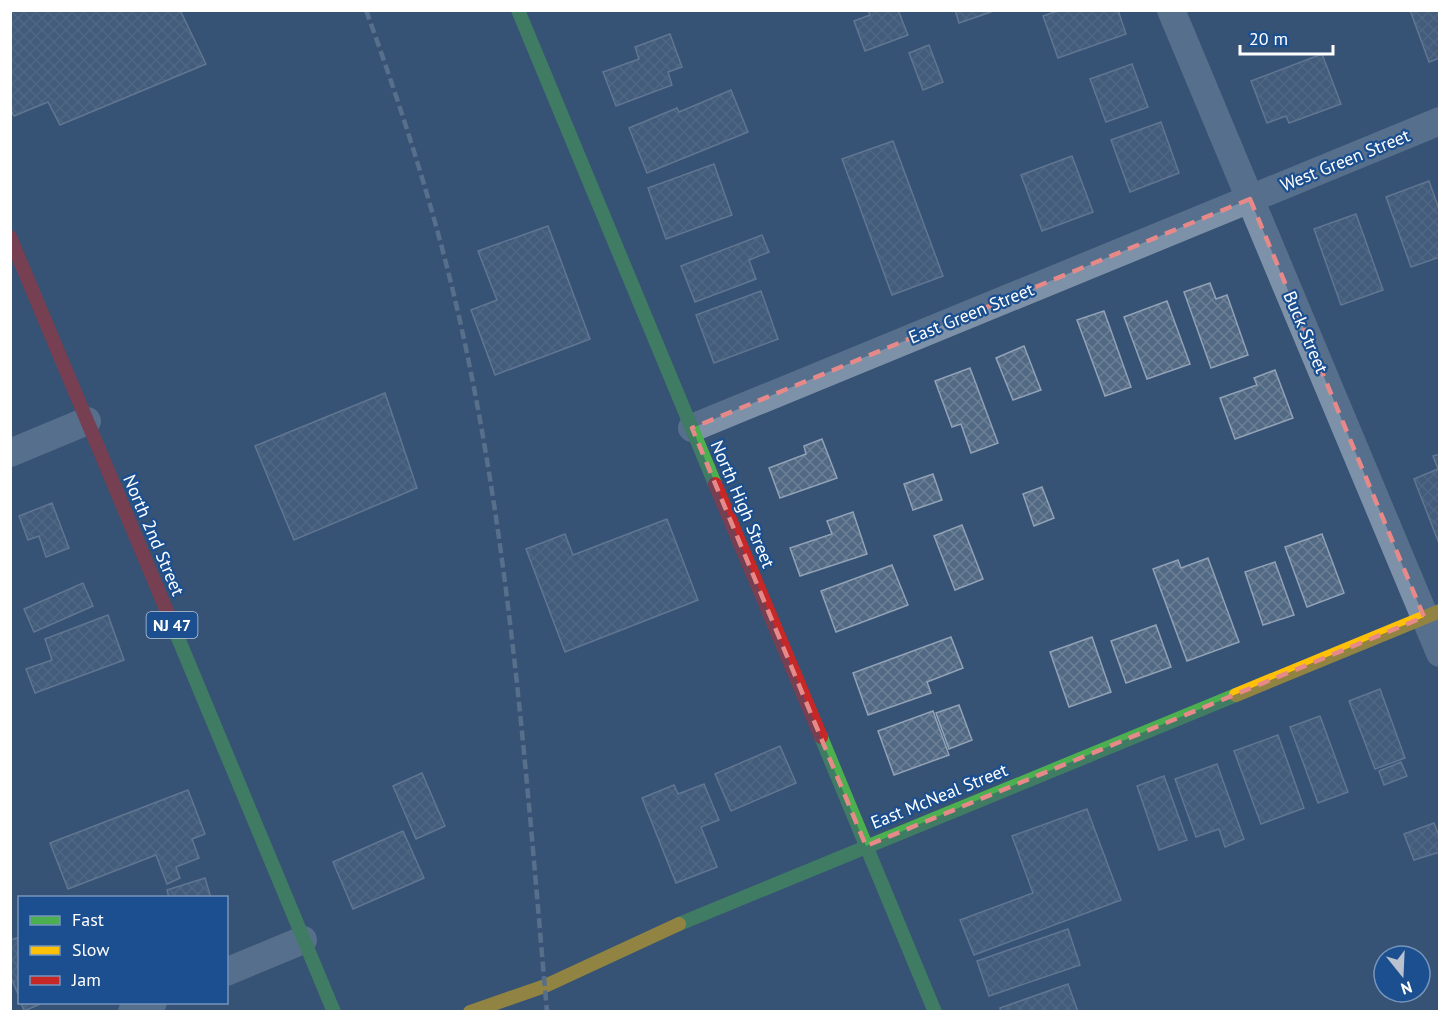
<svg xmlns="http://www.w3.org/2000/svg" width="1450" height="1022" viewBox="0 0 1450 1022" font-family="'PT Sans',sans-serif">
<defs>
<pattern id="building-cross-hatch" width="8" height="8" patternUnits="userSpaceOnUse" patternTransform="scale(1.5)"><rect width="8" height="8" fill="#526984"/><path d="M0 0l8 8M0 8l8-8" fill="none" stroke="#6c8096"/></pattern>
</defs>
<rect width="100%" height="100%" fill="#365274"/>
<g fill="url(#building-cross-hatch)" stroke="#92a2b6" stroke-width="1.5">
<polygon points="10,10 180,10 206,64 60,125 48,102 14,116 10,108"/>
<polygon points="868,10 898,10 908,35 865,51 854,21 870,15"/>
<polygon points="955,10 990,10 991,12 959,23"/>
<polygon points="1060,10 1118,10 1126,34 1058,58 1043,16"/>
<polygon points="1410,10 1440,10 1440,58 1429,62"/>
<polygon points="670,34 682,67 668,72 672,85 616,106 603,72 639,59 635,47"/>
<polygon points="929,45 943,82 923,90 909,53"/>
<polygon points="1322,54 1341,104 1289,123 1286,116 1267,123 1251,81"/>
<polygon points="1132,64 1148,107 1106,122 1090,79"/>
<polygon points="731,90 748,132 647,173 629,128 677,108 679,112"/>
<polygon points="1161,122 1179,173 1130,192 1111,140"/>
<polygon points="893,141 943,276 892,295 842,159"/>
<polygon points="1072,156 1093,212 1042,231 1021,175"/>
<polygon points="714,164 732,215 666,239 648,188"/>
<polygon points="1429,181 1440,212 1440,257 1411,267 1386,197"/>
<polygon points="1356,214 1383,290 1341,305 1314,229"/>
<polygon points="548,226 590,339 495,375 471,310 497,300 478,251"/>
<polygon points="762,235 769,252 749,260 756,279 695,302 681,266"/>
<polygon points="1210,283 1216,299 1227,295 1248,355 1211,368 1184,292"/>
<polygon points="761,291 778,339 714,363 696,315"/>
<polygon points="1167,301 1190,364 1147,379 1124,317"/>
<polygon points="1104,311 1131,387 1105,396 1077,320"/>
<polygon points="1024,346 1041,390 1013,400 996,358"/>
<polygon points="970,368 998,443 971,453 961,424 952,427 935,381"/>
<polygon points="1275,370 1293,418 1235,439 1220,398 1257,385 1254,378"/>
<polygon points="385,393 417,488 294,540 255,446"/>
<polygon points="822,439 837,478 780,498 769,468 806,454 804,446"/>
<polygon points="1440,454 1440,546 1414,479 1438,469 1433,456"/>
<polygon points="933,474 942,500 913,510 904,484"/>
<polygon points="1042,487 1054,518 1034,526 1023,494"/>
<polygon points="52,503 69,548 46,557 39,536 28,540 19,516"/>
<polygon points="853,512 867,554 800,576 790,548 832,534 827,521"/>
<polygon points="667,519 698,600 565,652 526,549 565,534 573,555"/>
<polygon points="962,525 983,579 955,590 934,536"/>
<polygon points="1322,534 1344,593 1307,607 1285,547"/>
<polygon points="1208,558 1239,642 1187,661 1153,569 1178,560 1181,568"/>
<polygon points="1275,562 1294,615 1263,625 1245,572"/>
<polygon points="892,565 908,605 836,632 821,591"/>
<polygon points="83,583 93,606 34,632 24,609"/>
<polygon points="108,615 124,660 35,693 26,669 52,660 45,639"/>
<polygon points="1156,625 1171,667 1126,683 1111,641"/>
<polygon points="951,637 963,668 927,682 931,693 868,715 853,673"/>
<polygon points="1092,637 1111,692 1069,707 1050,652"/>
<polygon points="1380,689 1405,758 1375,769 1349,701"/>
<polygon points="959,705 972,740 949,749 936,713"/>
<polygon points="933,711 949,755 894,775 878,731"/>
<polygon points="1320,716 1348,792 1318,803 1290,727"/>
<polygon points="1278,735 1304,808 1261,824 1234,751"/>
<polygon points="780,746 796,783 731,811 715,774"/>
<polygon points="1401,762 1407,776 1384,785 1379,771"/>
<polygon points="1217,764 1244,839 1225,847 1219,829 1196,837 1175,779"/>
<polygon points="422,773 445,826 416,839 393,786"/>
<polygon points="1164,776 1187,840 1159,850 1137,786"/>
<polygon points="704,784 719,820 701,827 717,867 676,883 642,798 674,785 678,794"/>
<polygon points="188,790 205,834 192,839 199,858 176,867 180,878 167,884 156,855 68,889 50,843"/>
<polygon points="1087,809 1121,900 974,955 960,920 1033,893 1012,836"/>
<polygon points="1434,823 1440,839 1440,852 1414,860 1404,834"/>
<polygon points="403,831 424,878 353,909 333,862"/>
<polygon points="205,878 211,898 169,898 167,890"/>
<polygon points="1068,929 1080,965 989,996 977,961"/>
<polygon points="20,937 20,999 10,975 10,940"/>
<polygon points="1068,984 1078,1012 1001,1012 1000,1008"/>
<polygon points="21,1002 45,1002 24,1011"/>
</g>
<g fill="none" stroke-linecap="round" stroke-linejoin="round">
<g stroke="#7d92a8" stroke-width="28">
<polyline points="1171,10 1440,653"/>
<polyline points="692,428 1440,121"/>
<polyline points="10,453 87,421"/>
<polyline points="226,972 303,940"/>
<polyline points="132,1012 153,1002"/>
</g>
<g stroke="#4caf50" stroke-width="14">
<polyline points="518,10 715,484"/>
<polyline points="171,621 334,1012"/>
<polyline points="821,737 935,1012"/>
<polyline points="679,924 1236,695"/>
</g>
<g stroke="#ffc107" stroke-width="14">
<polyline points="1236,695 1440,611"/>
<polyline points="470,1012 545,986 679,924"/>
</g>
<g stroke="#c62828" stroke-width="14">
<polyline points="10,237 171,621"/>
<polyline points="715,484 821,737"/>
</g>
<path stroke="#7e92a7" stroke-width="4.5" stroke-dasharray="10 4.5" stroke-linecap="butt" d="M 366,10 C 404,115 438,221 462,330 C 511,553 527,784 547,1012"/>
</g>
<path d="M0 0H1450V1022H0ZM 1250,199 L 1424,617 L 866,846 L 692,428 Z" fill="#365274" fill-opacity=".55" fill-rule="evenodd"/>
<path fill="none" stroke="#e88989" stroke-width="4.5" stroke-dasharray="12 8" stroke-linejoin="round" d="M 1250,199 L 1424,617 L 866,846 L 692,428 Z"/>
<g text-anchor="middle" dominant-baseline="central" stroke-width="4.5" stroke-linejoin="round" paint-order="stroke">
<rect fill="#1b4f8f" stroke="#bbcadd" stroke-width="1.5" x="146.5" y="612" width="51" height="26" rx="4.5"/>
<g font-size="16" font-weight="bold" fill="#fff">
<text x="172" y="625">NJ 47</text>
</g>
<g font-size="18" fill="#fff" stroke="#1b4f8f">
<text transform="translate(1345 160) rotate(-22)">West Green Street</text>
<text transform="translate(971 313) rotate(-22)">East Green Street</text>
<text transform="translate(1306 332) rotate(67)">Buck Street</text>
<text transform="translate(743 504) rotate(67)">North High Street</text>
<text transform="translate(154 535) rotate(67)">North 2nd Street</text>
<text transform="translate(939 796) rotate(-22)">East McNeal Street</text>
</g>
</g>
<rect width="1450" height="1022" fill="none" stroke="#ffffff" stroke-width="24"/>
<rect x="18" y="896" width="210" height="108" fill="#1b4f8f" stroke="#7695bc" stroke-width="1.5"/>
<rect x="30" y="916" width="30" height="9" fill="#4caf50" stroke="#7695bc" stroke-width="1.5"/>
<text x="72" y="926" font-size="18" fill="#ffffff">Fast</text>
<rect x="30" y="946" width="30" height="9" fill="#ffc107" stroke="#7695bc" stroke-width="1.5"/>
<text x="72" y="956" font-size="18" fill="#ffffff">Slow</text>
<rect x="30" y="976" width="30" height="9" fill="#c62828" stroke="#7695bc" stroke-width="1.5"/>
<text x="72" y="986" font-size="18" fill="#ffffff">Jam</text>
<g transform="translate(1402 974) rotate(162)"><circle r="28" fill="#1b4f8f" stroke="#7695bc" stroke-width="1.5"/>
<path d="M0-4.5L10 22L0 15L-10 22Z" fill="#b9c2ce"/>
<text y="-9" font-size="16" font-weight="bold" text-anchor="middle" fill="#ffffff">N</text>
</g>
<path d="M1240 45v9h93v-9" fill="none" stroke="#ffffff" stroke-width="3"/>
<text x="1249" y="45" font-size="18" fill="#ffffff" stroke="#1b4f8f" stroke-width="4.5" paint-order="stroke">20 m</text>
</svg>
